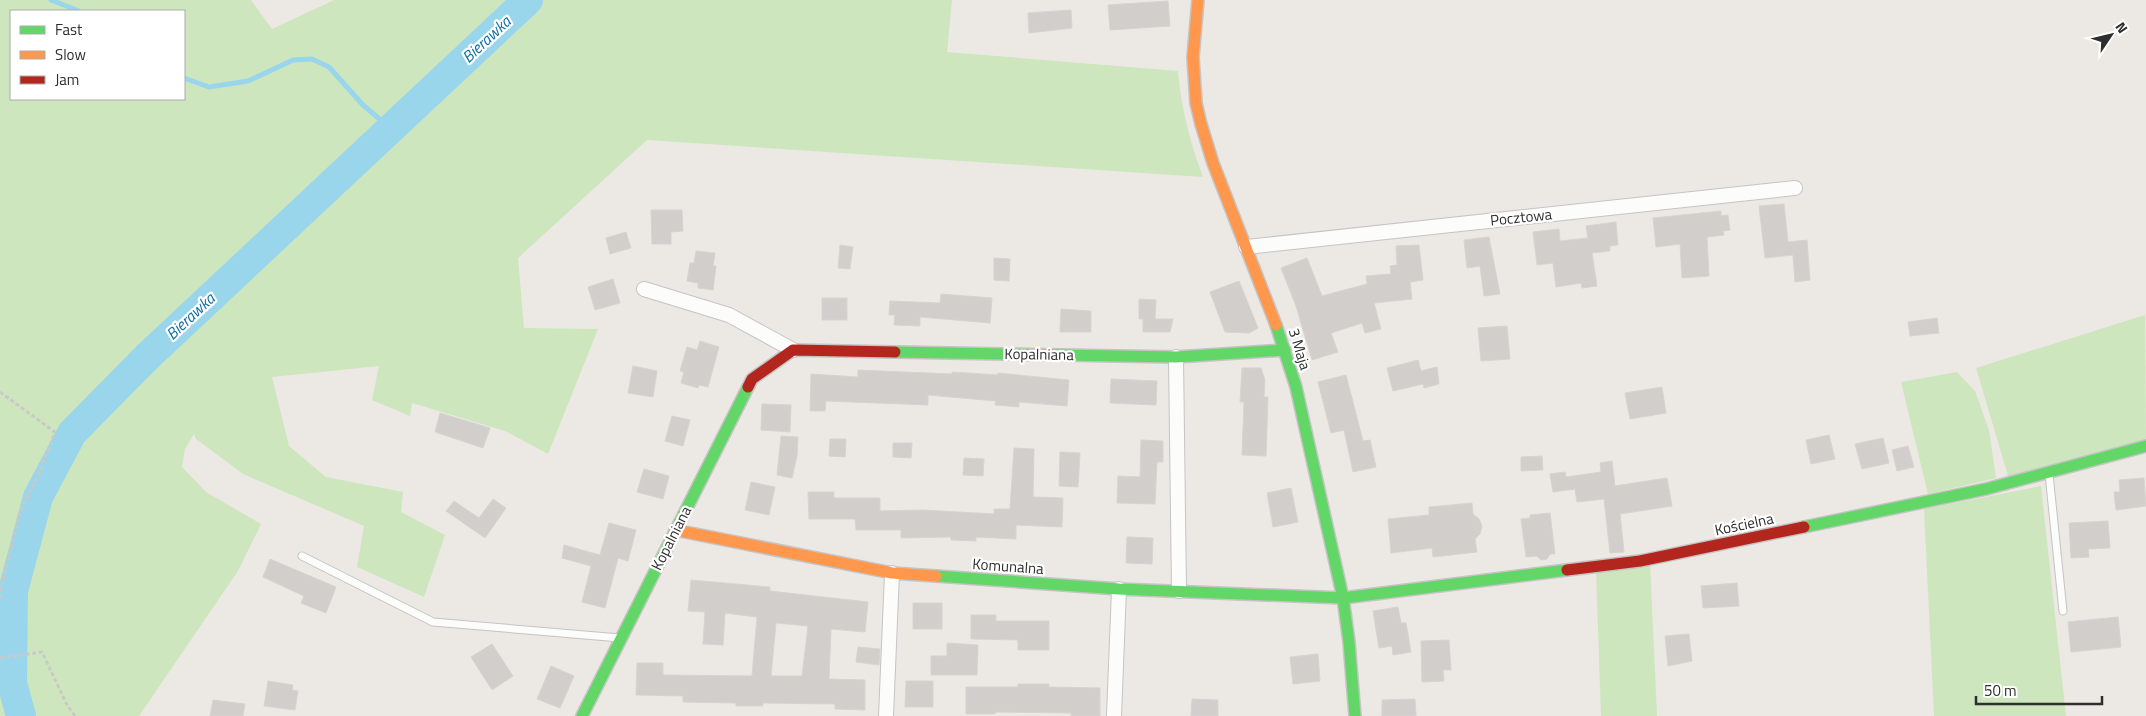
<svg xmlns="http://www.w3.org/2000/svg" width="2146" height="716" viewBox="0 0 2146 716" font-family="'Titillium Web',sans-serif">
<rect width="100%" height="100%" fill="#ece8e4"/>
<g fill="#cee6be" fill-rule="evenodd">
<path d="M 0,0 L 251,0 L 272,29 L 334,0 L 952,0 L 947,52 L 1178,71 C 1181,108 1190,142 1203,177 L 647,140 L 518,258 L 524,328 L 598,329 L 548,454 L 505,431 L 412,403 L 410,416 L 372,400 L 379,366 L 272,377 L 289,446 L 326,477 L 403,492 L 401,512 L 445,535 L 424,597 L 357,567 L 364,526 L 243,474 L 196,439 L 194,434 L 185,449 L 182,467 L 206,492 L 261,524 L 238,571 L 139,716 L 0,716 ZM 11,11 L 184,11 L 184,99 L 11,99 Z"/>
<polygon points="2145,315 2146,440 2009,479 1976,368"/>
<polygon points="1957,372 1975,391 1989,430 1996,478 1928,494 1901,382"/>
<polygon points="2041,486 2066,716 1934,716 1924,509"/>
<polygon points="1650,562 1657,716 1601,716 1596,570"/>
</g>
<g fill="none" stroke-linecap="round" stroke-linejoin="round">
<g stroke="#99d6ec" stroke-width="5">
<polyline points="51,0 79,11"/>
<polyline points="184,78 209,87 248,81 293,60 312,59 329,67 363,105 391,129"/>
</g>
<polyline stroke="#99d6ec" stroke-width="30" points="21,716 12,683 13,591 38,497 72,433 147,357 528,0"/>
</g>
<g fill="#d1cecb" stroke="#d7d4d0" fill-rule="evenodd">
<polygon points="1168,1 1170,26 1110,30 1108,5"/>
<polygon points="1071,10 1072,28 1029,33 1028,13"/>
<polygon points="1784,204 1788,242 1807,240 1810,280 1795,282 1793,255 1765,258 1759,206"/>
<polygon points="651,210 682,210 683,231 671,232 671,244 652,244"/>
<polygon points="1721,211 1721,216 1728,215 1730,230 1723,231 1724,235 1707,237 1709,276 1682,278 1680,244 1656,247 1653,218"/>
<polygon points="1616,222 1618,245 1610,246 1610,251 1592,253 1597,286 1582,288 1581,283 1556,287 1553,263 1537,265 1533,232 1559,229 1560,241 1588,238 1586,226"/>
<polygon points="626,232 631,248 610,254 606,238"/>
<polygon points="1489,237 1500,294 1484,296 1480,266 1467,268 1464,240"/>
<polygon points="840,245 853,247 850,269 838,268"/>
<polygon points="1419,245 1423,280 1410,282 1412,299 1374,303 1381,329 1365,333 1362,323 1331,333 1338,352 1312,360 1296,306 1281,268 1307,258 1322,296 1367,284 1366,276 1391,274 1390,266 1397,265 1396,246"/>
<polygon points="696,251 715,253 713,266 716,266 713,290 698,288 698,283 687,281 690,263 694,263"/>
<polygon points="994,258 1010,259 1009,281 994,280"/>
<polygon points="613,279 620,303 595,310 588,287"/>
<polygon points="1239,281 1258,328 1249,333 1225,332 1210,292"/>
<polygon points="941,294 992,298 990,323 920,317 920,326 894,325 895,315 889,315 890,301 940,303"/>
<rect x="822" y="298" width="25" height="22"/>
<polygon points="1139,299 1156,300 1155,319 1173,319 1170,332 1143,332 1143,319 1139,319"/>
<polygon points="1061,309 1091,311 1091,332 1060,332"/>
<polygon points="1937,318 1939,333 1910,336 1908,322"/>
<polygon points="1507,326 1510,359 1481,361 1478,328"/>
<polygon points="700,341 719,347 708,387 699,385 698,388 681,383 684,372 680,371 687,347 697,350"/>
<polygon points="1418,360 1421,371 1437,367 1439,384 1424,388 1423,384 1393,391 1387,368"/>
<polygon points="633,366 657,371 653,397 628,393"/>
<polygon points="1242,368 1261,368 1265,380 1264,397 1268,397 1266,456 1242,455 1244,402 1240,402"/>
<polygon points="858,370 952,374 952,372 998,375 998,373 1069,380 1067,406 1019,402 1019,407 995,405 996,401 928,395 928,405 826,401 825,411 810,411 811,374 858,377"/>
<polygon points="1346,375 1363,441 1370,440 1376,467 1353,472 1344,430 1331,433 1318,382"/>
<polygon points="1111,379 1157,381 1156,405 1110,403"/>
<polygon points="1662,387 1666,413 1630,419 1625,393"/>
<polygon points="762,404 791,405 790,432 761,430"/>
<polygon points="440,413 490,428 483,448 435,432"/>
<polygon points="672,416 690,420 683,446 665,441"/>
<polygon points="1829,435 1835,459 1811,464 1806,440"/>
<polygon points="781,436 798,437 797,456 792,478 777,475"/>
<polygon points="1883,438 1889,463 1862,469 1855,444"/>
<polygon points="830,439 846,439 845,457 829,456"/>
<polygon points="1141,440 1163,441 1163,462 1157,462 1155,504 1117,503 1118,476 1140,477"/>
<polygon points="893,443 912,443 911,458 893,457"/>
<polygon points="1908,446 1914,467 1897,471 1892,450"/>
<polygon points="1014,448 1034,449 1033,497 1063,498 1062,527 1016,525 1016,539 976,537 976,541 951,540 951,537 901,538 901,530 856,530 855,519 809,519 808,492 834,492 834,498 880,498 880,511 923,510 994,514 994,509 1010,509"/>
<polygon points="1060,452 1080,453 1078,487 1059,486"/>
<polygon points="1542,456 1543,470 1521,471 1521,457"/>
<polygon points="964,458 984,459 983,476 963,475"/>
<polygon points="1612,461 1615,486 1667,478 1672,506 1620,514 1624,552 1610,553 1604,499 1577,502 1575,489 1553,492 1550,474 1565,472 1566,477 1601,472 1600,463"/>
<polygon points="644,469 669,476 663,499 637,492"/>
<polygon points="2144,478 2146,506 2116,510 2114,492 2120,492 2119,480"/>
<polygon points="751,482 775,487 769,515 745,510"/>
<polygon points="1291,488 1298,522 1273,527 1267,493"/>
<polygon points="493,499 506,508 485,538 446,511 454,501 479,518"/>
<polygon points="1472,503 1473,514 1479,519 1482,526 1480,534 1475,539 1477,552 1433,557 1432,548 1391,553 1388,519 1429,515 1429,507"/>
<polygon points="1550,513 1555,554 1550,554 1547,559 1541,560 1537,556 1526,557 1521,519 1530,518 1530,515"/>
<polygon points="2108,521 2110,548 2088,549 2089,557 2071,558 2069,523"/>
<polygon points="609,523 636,530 628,561 618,558 605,608 582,602 591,566 562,558 564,545 600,555"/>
<polygon points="1127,537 1153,538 1152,564 1126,563"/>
<polygon points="270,559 336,587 326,613 301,603 304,596 263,577"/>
<path d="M 691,580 L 770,587 L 770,591 L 868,602 L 865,632 L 831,629 L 829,679 L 865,680 L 865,710 L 835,709 L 835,704 L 763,703 L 763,706 L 736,706 L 736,703 L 683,702 L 683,696 L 636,695 L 637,663 L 663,663 L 663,675 L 752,676 L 757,617 L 725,613 L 723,645 L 703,644 L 705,612 L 688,611 ZM 776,623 L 808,626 L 802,676 L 771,676 Z"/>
<polygon points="1737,583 1739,606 1703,608 1701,586"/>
<rect x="913" y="603" width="29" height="26"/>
<polygon points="1398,607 1401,623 1406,623 1411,652 1393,655 1392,646 1379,648 1373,611"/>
<polygon points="971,615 996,615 996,621 1049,621 1049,650 1018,650 1018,640 971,639"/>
<polygon points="2118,617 2121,647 2071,652 2068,622"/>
<polygon points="1689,634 1692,661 1668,666 1665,636"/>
<polygon points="1449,640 1451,670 1443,670 1444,681 1422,682 1421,641"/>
<polygon points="947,643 978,645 977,675 931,675 931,656 947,656"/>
<polygon points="492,644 513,676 492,690 471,657"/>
<polygon points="858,647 880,649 879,665 856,662"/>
<polygon points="1318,654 1320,681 1293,684 1290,657"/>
<polygon points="551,666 574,676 560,708 537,699"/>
<polygon points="268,681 293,685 292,690 298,691 295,710 264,706"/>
<polygon points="906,681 933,681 933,707 905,707"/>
<polygon points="1018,684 1049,684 1049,687 1100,688 1100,716 1071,716 1071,713 996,712 995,714 966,714 966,687 1018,687"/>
<polygon points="1192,699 1218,700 1218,716 1191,716"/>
<polygon points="1415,699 1416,716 1382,716 1382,700"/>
<polygon points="213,700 245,704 243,716 210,716"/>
</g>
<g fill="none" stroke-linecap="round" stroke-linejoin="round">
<g stroke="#c5c4c5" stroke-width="9">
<g id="lane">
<polyline points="2049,474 2063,611"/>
<polyline points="302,556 433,622 620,638"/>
</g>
</g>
<g stroke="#c5c4c5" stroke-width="16">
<g id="street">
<polyline points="1246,247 1795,188"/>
<polyline points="644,289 729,315 793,350"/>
<polyline points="1176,357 1179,591"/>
<polyline points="886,716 892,573"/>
<polyline points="1114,716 1119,589"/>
</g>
</g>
<g stroke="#c5c4c5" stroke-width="14">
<g id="fast">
<polyline points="1276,325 1296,387 1343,598 1349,642 1355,716"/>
<polyline points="895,352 1176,357 1285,350"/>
<polyline points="1804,527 1986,489 2146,446"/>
<polyline points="936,576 1119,589 1343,598 1567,570"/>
<polyline points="582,716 748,387"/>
</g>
</g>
<g stroke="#c5c4c5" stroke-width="14">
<g id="slow">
<polyline points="1198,0 1193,57 1196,103 1201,124 1213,163 1276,325"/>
<polyline points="675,530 892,573 936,576"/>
</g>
</g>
<g stroke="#c5c4c5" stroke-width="14">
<g id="jam">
<polyline points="748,387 752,379 793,350 895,352"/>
<polyline points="1567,570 1640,561 1804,527"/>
</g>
</g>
<g stroke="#c9c9c8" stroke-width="3" stroke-dasharray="4 2.5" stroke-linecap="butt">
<polyline points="0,392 55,432 39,474 20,511 1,588 0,601"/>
<polyline points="0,658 42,652 67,705 75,716"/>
</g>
<use href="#lane" stroke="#fcfcfb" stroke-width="7"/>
<use href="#street" stroke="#fcfcfb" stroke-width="14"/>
<use href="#fast" stroke="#63d668" stroke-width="11"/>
<use href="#slow" stroke="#ff974d" stroke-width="11"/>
<use href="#jam" stroke="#b3261e" stroke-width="11"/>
</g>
<g text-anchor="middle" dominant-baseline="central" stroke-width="4.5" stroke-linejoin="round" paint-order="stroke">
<g font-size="15" fill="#2e2e2e" stroke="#fff">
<text transform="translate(1521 217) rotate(-6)">Pocztowa</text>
<text transform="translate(1300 349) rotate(73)">3 Maja</text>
<text transform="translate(1039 354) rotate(1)">Kopalniana</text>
<text transform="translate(1744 524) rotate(-12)">Kościelna</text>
<text transform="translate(671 538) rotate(-63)">Kopalniana</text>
<text transform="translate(1008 566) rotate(4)">Komunalna</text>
</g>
<g font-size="16" font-style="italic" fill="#0d6fa3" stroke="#fff">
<text transform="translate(486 39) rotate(-43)">Bierawka</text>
<text transform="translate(190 316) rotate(-43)">Bierawka</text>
</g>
</g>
<rect x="10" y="10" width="175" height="90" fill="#ffffff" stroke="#ababab"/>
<rect x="20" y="26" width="25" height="8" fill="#63d668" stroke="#ababab"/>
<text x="55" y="35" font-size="15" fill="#2e2e2e">Fast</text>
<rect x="20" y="51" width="25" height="8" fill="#ff974d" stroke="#ababab"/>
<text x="55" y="60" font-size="15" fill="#2e2e2e">Slow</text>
<rect x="20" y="76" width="25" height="8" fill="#b3261e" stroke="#ababab"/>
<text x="55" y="85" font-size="15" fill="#2e2e2e">Jam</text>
<g transform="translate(2111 35) rotate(55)" stroke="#ffffff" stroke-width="4" paint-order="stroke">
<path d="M0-4L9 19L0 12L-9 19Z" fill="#2e2e2e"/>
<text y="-8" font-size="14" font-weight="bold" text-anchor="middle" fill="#2e2e2e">N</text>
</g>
<path d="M1976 696v8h126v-8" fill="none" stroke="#2e2e2e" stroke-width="2.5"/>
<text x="1984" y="696" font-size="15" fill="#2e2e2e" stroke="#ffffff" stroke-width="4" paint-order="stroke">50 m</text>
</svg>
